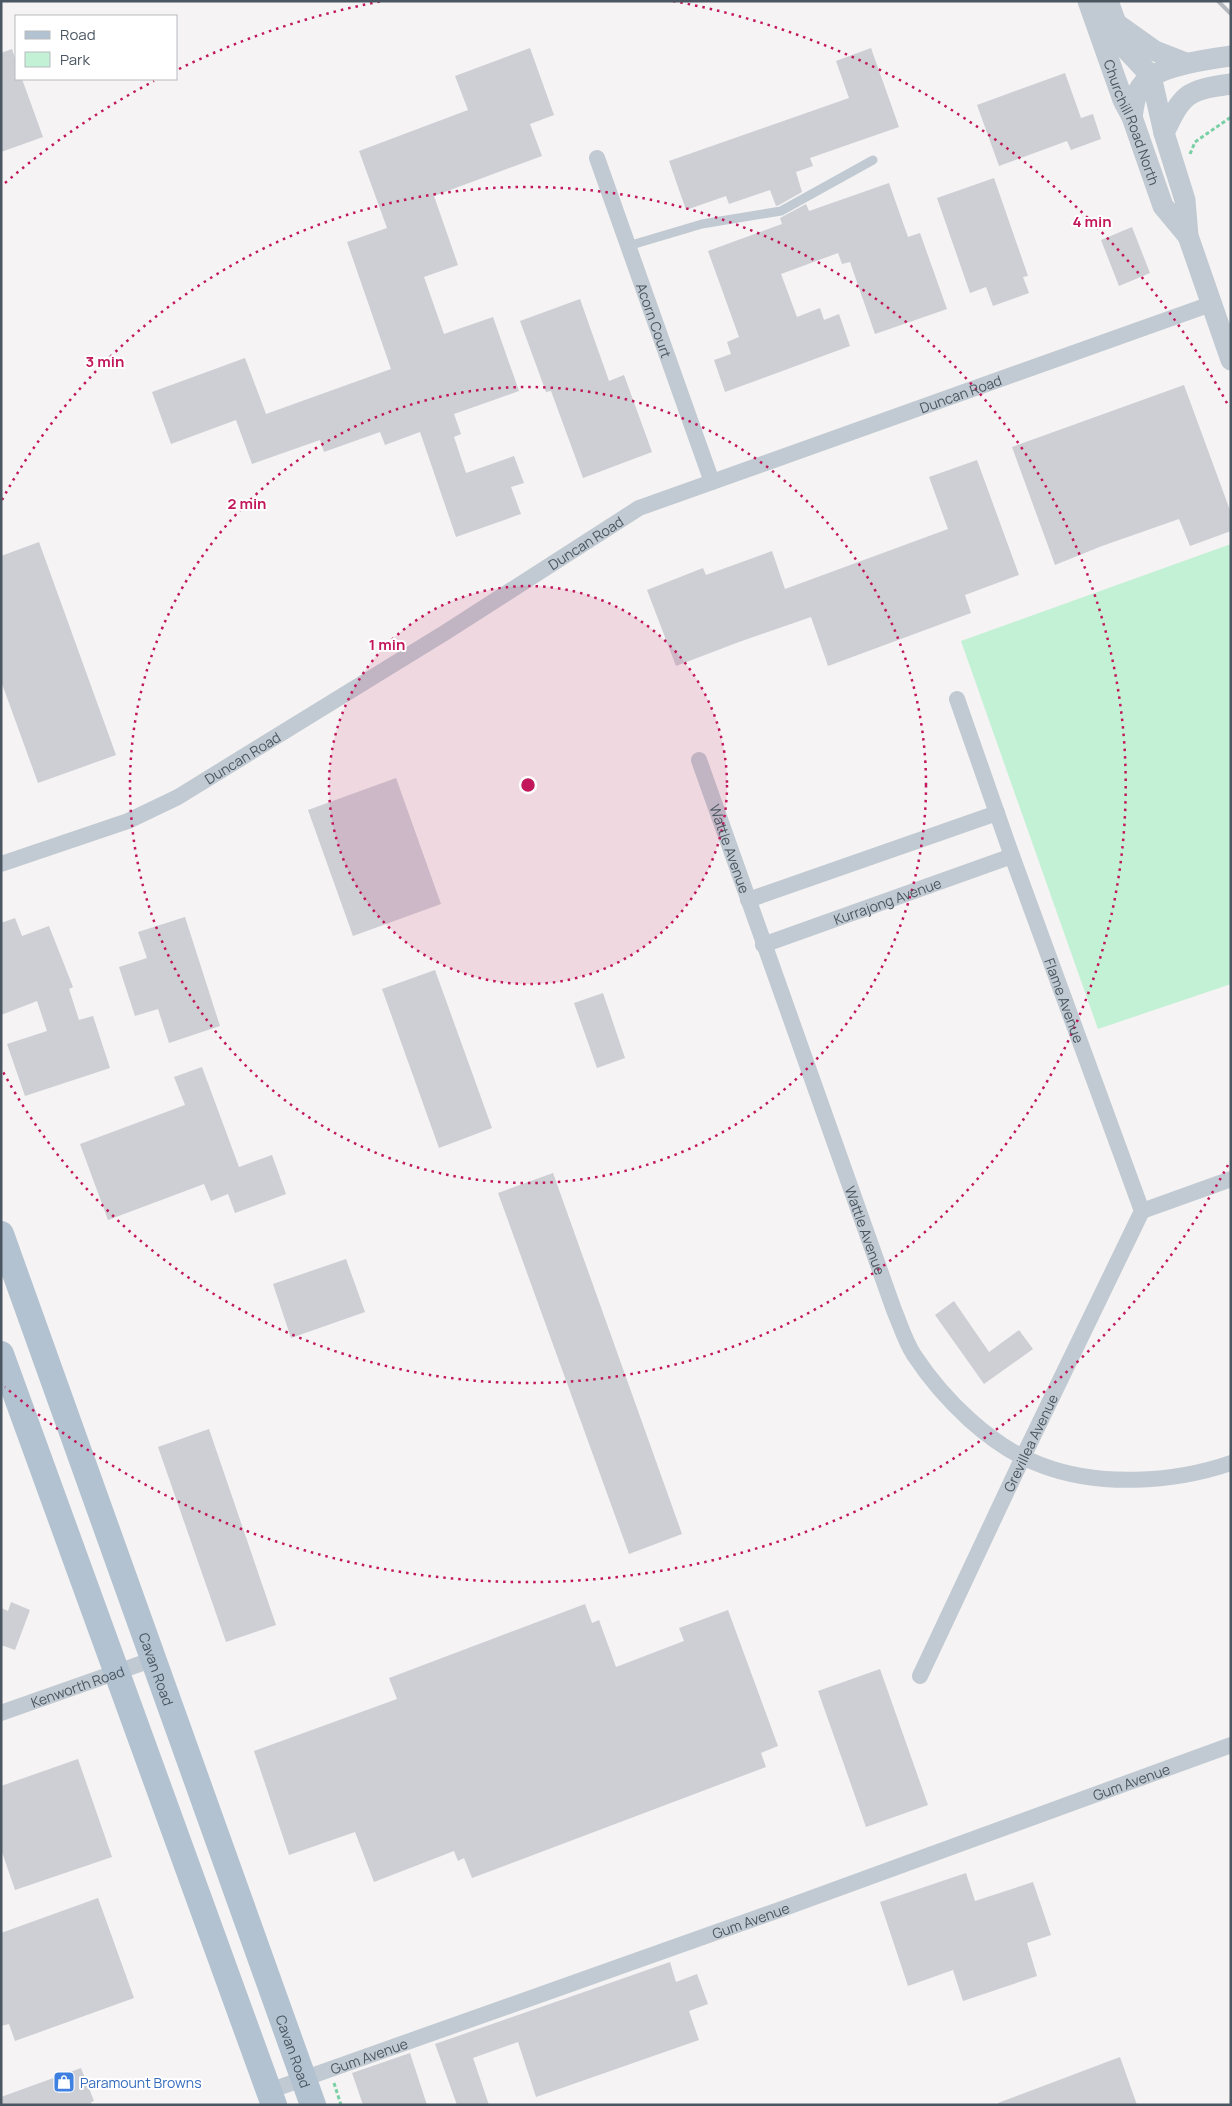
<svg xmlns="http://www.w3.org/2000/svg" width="1232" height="2106" viewBox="0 0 1232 2106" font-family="Manrope,sans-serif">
<rect width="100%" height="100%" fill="#f5f3f3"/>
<polygon fill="#c3f1d5" points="1231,544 1231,984 1098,1029 961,641"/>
<g fill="#cdcfd5">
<polygon points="530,48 554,115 530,124 542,156 434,196 458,265 424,277 444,334 493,317 519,391 454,414 461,434 454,437 466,473 514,456 524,483 511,487 521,514 456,537 420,432 385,445 380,432 324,452 320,440 252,464 236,420 171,444 152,392 245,358 266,414 391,369 347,242 387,228 359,151 468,110 455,76"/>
<polygon points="871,48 899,127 810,158 813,166 796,172 802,192 779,205 776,206 770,190 729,204 726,196 686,210 669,161 849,98 836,61"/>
<polygon points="12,49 16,61 16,79 22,79 43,137 1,152 1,53"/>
<polygon points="1065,73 1081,118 1093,114 1101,139 1071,150 1067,141 999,166 977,105"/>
<polygon points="994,178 1028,276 1023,277 1029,293 993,306 986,287 970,293 937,198"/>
<polygon points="889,183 908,237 920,233 947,309 875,334 850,262 842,264 838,253 781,274 797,317 820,308 824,320 839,314 850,346 725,392 714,360 731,354 727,342 739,337 708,251 782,224 780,218 806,204 809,211"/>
<polygon points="1132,227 1150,273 1119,286 1101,240"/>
<polygon points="580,299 609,381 624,375 652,452 583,478 551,391 546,392 520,321"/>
<polygon points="1184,385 1231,513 1231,531 1190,546 1179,519 1102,546 1055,565 1012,447"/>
<polygon points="977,460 1019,575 965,595 971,613 828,666 811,617 739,642 676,666 647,590 703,568 706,575 772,551 785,589 948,529 929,477"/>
<polygon points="39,542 116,755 38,783 1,681 1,556"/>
<polygon points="396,778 441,904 353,936 308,810"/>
<polygon points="185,917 220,1026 169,1043 158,1009 135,1016 119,967 147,958 138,932"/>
<polygon points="15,918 22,936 49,926 73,987 69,989 79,1020 93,1016 110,1068 25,1096 7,1044 47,1031 37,1001 1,1015 1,923"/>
<polygon points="435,970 492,1128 439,1148 382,989"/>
<polygon points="603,993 625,1058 597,1068 574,1003"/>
<polygon points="202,1067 239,1167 272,1155 286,1194 235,1213 228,1194 211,1201 204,1184 108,1220 80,1144 185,1105 174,1077"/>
<polygon points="553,1173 682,1534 629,1554 498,1193"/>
<polygon points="346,1259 365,1312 291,1338 273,1284"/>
<polygon points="954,1301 989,1352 1019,1330 1033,1349 984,1384 935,1315"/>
<polygon points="209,1429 276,1625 226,1642 158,1447"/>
<polygon points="11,1602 30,1610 15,1650 1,1645 1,1608 8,1611"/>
<polygon points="585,1604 592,1623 599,1620 616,1667 684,1641 679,1628 728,1610 778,1746 761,1753 766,1767 472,1878 464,1858 458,1861 454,1851 374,1882 355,1832 289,1855 254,1751 397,1699 389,1678"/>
<polygon points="880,1669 928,1805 866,1827 818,1691"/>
<polygon points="78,1759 112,1857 15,1890 1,1849 1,1786"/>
<polygon points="966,1873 975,1901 1033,1882 1051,1935 1027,1943 1037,1976 963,2001 953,1970 908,1986 880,1902"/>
<polygon points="98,1898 134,1998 15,2041 9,2024 1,2026 1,1933"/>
<polygon points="670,1962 676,1982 697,1974 708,2004 689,2011 699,2040 536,2097 518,2042 473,2058 489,2105 457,2105 435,2044"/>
<polygon points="410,2053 427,2105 363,2105 352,2073"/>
<polygon points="1120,2057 1137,2105 998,2105 998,2103"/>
<polygon points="81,2068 94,2101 91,2102 92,2105 1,2105 1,2097"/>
</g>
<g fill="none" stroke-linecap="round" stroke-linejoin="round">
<g stroke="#7ad0a6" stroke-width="3" stroke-dasharray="4 2.5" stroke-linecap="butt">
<polyline points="1190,154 1195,142 1231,117"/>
<polyline points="334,2083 341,2105"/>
</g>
<polyline stroke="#c1cad2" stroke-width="9" points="628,246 702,224 781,211 873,160"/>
<g stroke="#c1cad2" stroke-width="16">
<path id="s1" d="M 597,158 L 712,482"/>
<path id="s2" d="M 957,699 L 1012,856 L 1142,1211 L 1231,1179"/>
<path id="s3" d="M 699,760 L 894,1310 C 900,1324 905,1341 914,1355 C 943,1399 991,1447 1041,1465 C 1098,1487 1173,1483 1231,1463"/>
<path id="s4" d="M 1,864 L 128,821 L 178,797 L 446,632 L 639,508 L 1211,304"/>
<polyline points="748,900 997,813"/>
<path id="s5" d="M 763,945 L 1012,856"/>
<path id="s6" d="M 920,1676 L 1023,1457 L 1142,1211"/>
<path id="s7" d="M 1,1713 L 154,1659"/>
<path id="s8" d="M 269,2091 L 779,1910 L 1231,1745"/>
</g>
<g stroke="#c1cad2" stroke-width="21">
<path id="s9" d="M 1088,1 L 1123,100 L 1132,117 L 1163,206 L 1188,236"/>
<polyline points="1108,1 1125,48 1151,76 1164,133 1185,200 1188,236 1231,360"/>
<polyline points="1117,24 1155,51 1186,63"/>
<path d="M 1132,117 C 1134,105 1135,93 1143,84 C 1156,66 1209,59 1231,56"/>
<path d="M 1164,133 C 1183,93 1187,90 1231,84"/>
</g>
<g stroke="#b3c2d1" stroke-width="26">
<path id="s10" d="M 1,1234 L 313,2105"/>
<polyline points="1,1354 274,2105"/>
</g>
<polyline stroke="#b5b8bd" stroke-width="4" points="1218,1 1231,14"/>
</g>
<circle cx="528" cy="785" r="199" fill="#c2185b" fill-opacity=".12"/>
<g fill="none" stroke="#c2185b" stroke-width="2.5" stroke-dasharray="2.5 5">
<circle cx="528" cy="785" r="199"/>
<circle cx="528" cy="785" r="398"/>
<path d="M2 500A598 598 0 1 1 2 1070"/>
<path d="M1228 1165A797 797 0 0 1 5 1387M5 183A797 797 0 0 1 154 81M179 69A797 797 0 0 1 383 1M673 1A797 797 0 0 1 1228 405"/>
</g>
<defs>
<g id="shop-square" transform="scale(1.125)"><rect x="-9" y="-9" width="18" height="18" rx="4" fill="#3f7fe0" stroke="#fff"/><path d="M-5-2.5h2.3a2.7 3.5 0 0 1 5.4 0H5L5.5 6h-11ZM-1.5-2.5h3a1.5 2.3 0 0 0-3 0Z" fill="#fff"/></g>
</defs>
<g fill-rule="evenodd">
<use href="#shop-square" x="64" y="2082"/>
</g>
<g text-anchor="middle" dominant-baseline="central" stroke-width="4" stroke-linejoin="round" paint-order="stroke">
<g font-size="14" fill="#4a5661" stroke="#fff">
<text stroke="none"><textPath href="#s9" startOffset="129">Churchill Road North</textPath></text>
<text stroke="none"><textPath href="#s1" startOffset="172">Acorn Court</textPath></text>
<text stroke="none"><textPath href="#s4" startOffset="1075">Duncan Road</textPath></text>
<text stroke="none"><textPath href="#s4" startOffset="670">Duncan Road</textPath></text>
<text stroke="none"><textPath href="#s4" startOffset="265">Duncan Road</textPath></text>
<text stroke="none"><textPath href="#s3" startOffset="94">Wattle Avenue</textPath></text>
<text stroke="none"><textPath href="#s5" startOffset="132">Kurrajong Avenue</textPath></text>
<text stroke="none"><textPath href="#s2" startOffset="320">Flame Avenue</textPath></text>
<text stroke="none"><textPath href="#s3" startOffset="499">Wattle Avenue</textPath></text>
<text stroke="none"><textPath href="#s6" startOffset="258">Grevillea Avenue</textPath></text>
<text stroke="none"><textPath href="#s10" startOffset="462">Cavan Road</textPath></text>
<text stroke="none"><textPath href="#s7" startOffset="81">Kenworth Road</textPath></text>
<text stroke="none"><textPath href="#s8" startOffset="916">Gum Avenue</textPath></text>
<text stroke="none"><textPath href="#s8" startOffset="511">Gum Avenue</textPath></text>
<text stroke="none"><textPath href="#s10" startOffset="868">Cavan Road</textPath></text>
<text stroke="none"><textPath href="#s8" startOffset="106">Gum Avenue</textPath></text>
</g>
<g font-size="14" fill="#366cbe" stroke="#fff" text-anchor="start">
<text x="80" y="2082">Paramount Browns</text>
</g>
</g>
<circle cx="528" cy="785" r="8" fill="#c2185b" stroke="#fff" stroke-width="2.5"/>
<g font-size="15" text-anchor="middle" font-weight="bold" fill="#c2185b" stroke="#fff" stroke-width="4" stroke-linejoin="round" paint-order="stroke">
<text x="1092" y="227">4 min</text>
<text x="105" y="367">3 min</text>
<text x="247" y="509">2 min</text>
<text x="387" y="650">1 min</text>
</g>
<rect width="1232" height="2106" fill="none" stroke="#4a5661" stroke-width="5"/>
<rect x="15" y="15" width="162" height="65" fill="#ffffff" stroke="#b7bbc0"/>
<rect x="25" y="31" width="25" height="8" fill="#b3c2d1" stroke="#b7bbc0"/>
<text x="60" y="40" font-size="15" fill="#4a5661">Road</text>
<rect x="25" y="52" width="25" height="15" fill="#c3f1d5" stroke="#b7bbc0"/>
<text x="60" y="65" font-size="15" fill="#4a5661">Park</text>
</svg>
